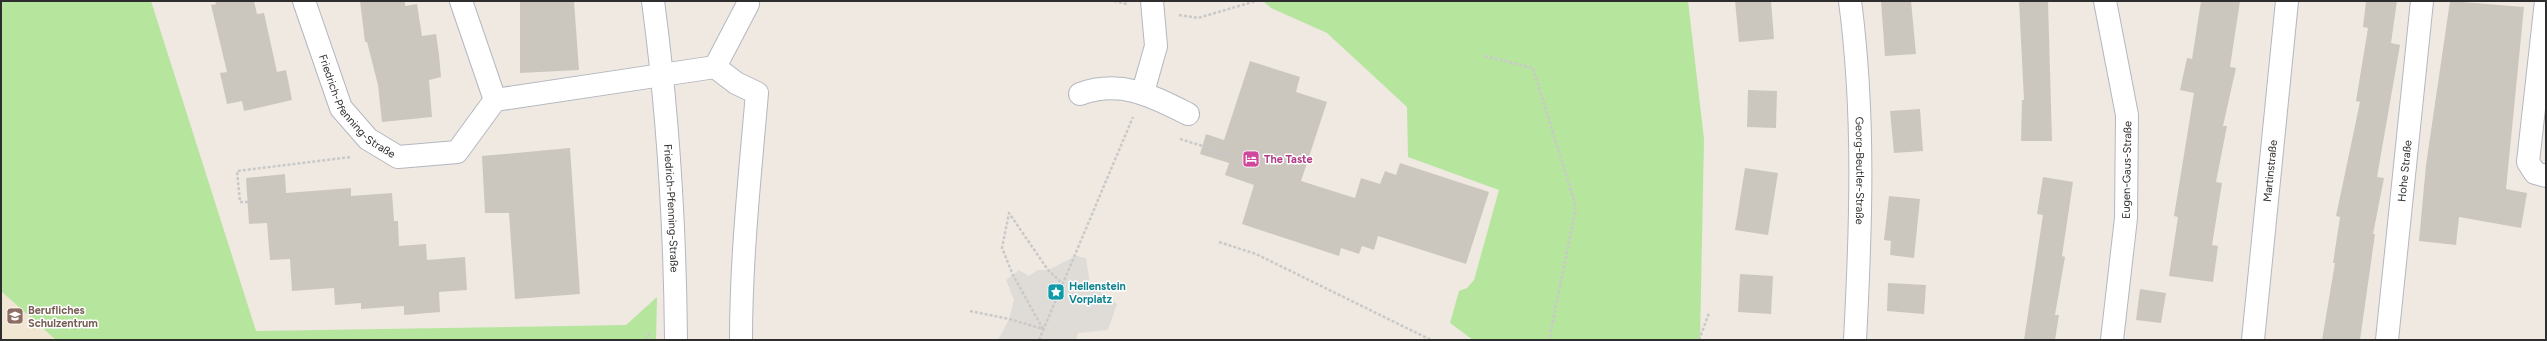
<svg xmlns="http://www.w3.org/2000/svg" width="2547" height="341" viewBox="0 0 2547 341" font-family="Figtree,sans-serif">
<rect width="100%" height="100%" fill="#efe9e1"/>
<polygon fill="#f0e6d1" points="1,291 56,340 1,340"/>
<g fill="#b6e59e">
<polygon points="1,1 151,1 256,331 626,325 657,297 656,340 56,340 1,291"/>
<polygon points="1263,1 1688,1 1704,139 1700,340 1473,340 1450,323 1459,291 1467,288 1474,280 1499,190 1408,157 1407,107 1327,33 1271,8"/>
</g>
<polygon fill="#dfdcd8" points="1076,256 1086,258 1090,284 1117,304 1108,330 1078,333 1076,340 998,340 1009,319 1014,300 1006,280 1019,270 1029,276 1037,270 1048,270"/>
<g fill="#cbc7bf">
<polygon points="215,1 254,1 257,14 264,13 277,72 286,70 292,100 244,111 242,101 227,104 220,73 227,72 211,5 216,4"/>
<polygon points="360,1 405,1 405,6 417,4 422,36 436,34 439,55 441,77 429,80 432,117 382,122 378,85 367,42 365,42"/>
<polygon points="520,1 574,1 579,70 520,73"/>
<polygon points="1735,1 1771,1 1774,39 1739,42"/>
<polygon points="1881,1 1911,1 1916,54 1885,56"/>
<polygon points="2019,1 2048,1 2052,141 2021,141 2022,100 2024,100"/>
<polygon points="2201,1 2240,1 2230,67 2236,68 2223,126 2227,126 2216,182 2222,183 2212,245 2218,246 2213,282 2169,276 2178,217 2174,216 2194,93 2180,90 2187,58 2192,59"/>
<polygon points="2366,1 2397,1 2391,43 2400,45 2377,177 2384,178 2373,234 2375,234 2360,340 2322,340 2335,263 2333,263 2340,217 2336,216 2360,102 2356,101 2368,28 2363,27"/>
<polygon points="2450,1 2524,7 2506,189 2527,193 2521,228 2459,217 2456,245 2419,241 2426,165"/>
<polygon points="1250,61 1300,77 1296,92 1327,102 1301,181 1355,198 1361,178 1380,184 1385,171 1396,175 1400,163 1489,192 1466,264 1378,236 1374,250 1362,246 1359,254 1341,248 1339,256 1242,224 1254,185 1225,175 1229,163 1200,154 1206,134 1224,140"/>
<polygon points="1748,90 1777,91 1776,128 1747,127"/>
<polygon points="1920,109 1923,151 1894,153 1890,111"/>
<polygon points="570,148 580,294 515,299 509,213 485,213 482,156"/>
<polygon points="1745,168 1778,173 1768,235 1735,230"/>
<polygon points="285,174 286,193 351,188 351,196 392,193 394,221 398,221 399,246 426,244 427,260 465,257 467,290 439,292 440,312 404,315 404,306 361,309 361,303 335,305 334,288 292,291 290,259 270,260 267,223 249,224 246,178"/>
<polygon points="2043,177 2073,182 2062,256 2065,257 2055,315 2059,315 2055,340 2024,340 2043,215 2037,214"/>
<polygon points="1889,196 1920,199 1914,258 1890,255 1891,241 1884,240"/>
<polygon points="1740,274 1773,276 1771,314 1738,312"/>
<polygon points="1888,283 1926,285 1924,314 1887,311"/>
<polygon points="2140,289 2166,293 2161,323 2136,320"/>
</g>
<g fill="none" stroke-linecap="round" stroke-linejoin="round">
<g stroke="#b4b7c1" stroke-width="24">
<g id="minor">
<path id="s1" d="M 304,1 L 341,108 L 368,139 L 398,157 L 457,152 L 495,100 L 715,67 L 736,83 L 757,93 C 750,175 741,257 741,340"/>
<polyline points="461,1 495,100"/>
<path id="s2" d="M 653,1 C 668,113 675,227 676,340"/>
<path id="s3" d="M 1850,1 C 1865,114 1861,227 1855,340"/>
<polyline points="2105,1 2127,115 2126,218 2112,340"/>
<polyline points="2546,1 2528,162 2535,173 2546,176"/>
<polyline points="715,67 748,4"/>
<polyline points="1143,92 1156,46 1152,1"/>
<path d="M 1080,94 C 1121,79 1152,96 1188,114"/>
<path id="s4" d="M 2253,340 L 2287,1"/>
<path id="s5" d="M 2387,340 L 2422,1"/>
</g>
</g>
<g stroke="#c9c9c9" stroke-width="2.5" stroke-dasharray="3 2" stroke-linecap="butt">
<polyline points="1114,1 1127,4"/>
<polyline points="1179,15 1198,18 1256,1"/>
<polyline points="1485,56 1533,68 1576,207 1549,340"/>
<polyline points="1180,139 1232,155"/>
<polyline points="248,202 240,202 237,171 351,157"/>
<polyline points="1219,242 1256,254 1431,340"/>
<polyline points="970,311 1009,319 1043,329"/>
<polyline points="1043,329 1013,275 1002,248 1009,213 1048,270 1063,284"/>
<polyline points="646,340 650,332"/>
<polyline points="1039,340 1133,117"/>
<polyline points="1699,340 1709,313"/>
</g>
<use href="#minor" stroke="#fff" stroke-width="22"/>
</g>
<defs>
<g id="hotel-square" transform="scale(0.9)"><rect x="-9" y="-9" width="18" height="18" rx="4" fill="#d1479c" stroke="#fff"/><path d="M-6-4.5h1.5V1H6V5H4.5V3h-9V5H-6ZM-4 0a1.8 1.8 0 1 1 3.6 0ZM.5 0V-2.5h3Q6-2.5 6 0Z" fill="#fff"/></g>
<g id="sight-square" transform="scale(0.9)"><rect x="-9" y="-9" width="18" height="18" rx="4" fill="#0f9aa8" stroke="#fff"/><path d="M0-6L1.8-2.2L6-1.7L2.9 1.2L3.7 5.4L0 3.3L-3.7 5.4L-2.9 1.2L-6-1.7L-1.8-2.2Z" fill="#fff"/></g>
<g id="school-square" transform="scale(0.9)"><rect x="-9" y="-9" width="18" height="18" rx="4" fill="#8d6e63" stroke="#fff"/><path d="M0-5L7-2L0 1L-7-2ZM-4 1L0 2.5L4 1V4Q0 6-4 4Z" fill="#fff"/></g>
</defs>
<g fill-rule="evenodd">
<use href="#hotel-square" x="1251" y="159"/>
<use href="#sight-square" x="1056" y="292"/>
<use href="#school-square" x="15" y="316"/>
</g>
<g text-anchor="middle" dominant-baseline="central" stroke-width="3" stroke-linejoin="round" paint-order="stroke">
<g font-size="11" fill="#2e2e2e" stroke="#fff">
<text stroke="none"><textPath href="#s1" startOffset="121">Friedrich-Pfenning-Straße</textPath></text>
<text stroke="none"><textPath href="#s3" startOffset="170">Georg-Beutler-Straße</textPath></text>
<text transform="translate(2127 170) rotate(-89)">Eugen-Gaus-Straße</text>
<text stroke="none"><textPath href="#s4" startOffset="170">Martinstraße</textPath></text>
<text stroke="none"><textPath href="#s5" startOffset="170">Hohe Straße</textPath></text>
<text stroke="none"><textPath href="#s2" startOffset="208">Friedrich-Pfenning-Straße</textPath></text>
</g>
<g font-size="11" font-weight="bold" fill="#b23c85" stroke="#fff" text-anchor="start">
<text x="1264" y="159">The Taste</text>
</g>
<g font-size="11" font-weight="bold" fill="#0d838f" stroke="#fff" text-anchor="start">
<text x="1069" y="286">Hellenstein<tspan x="1069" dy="13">Vorplatz</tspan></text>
</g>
<g font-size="11" font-weight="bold" fill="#785e54" stroke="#fff" text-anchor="start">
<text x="28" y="310">Berufliches<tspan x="28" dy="13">Schulzentrum</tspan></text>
</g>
</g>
<rect width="2547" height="341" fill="none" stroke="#2e2e2e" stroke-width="4"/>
</svg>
